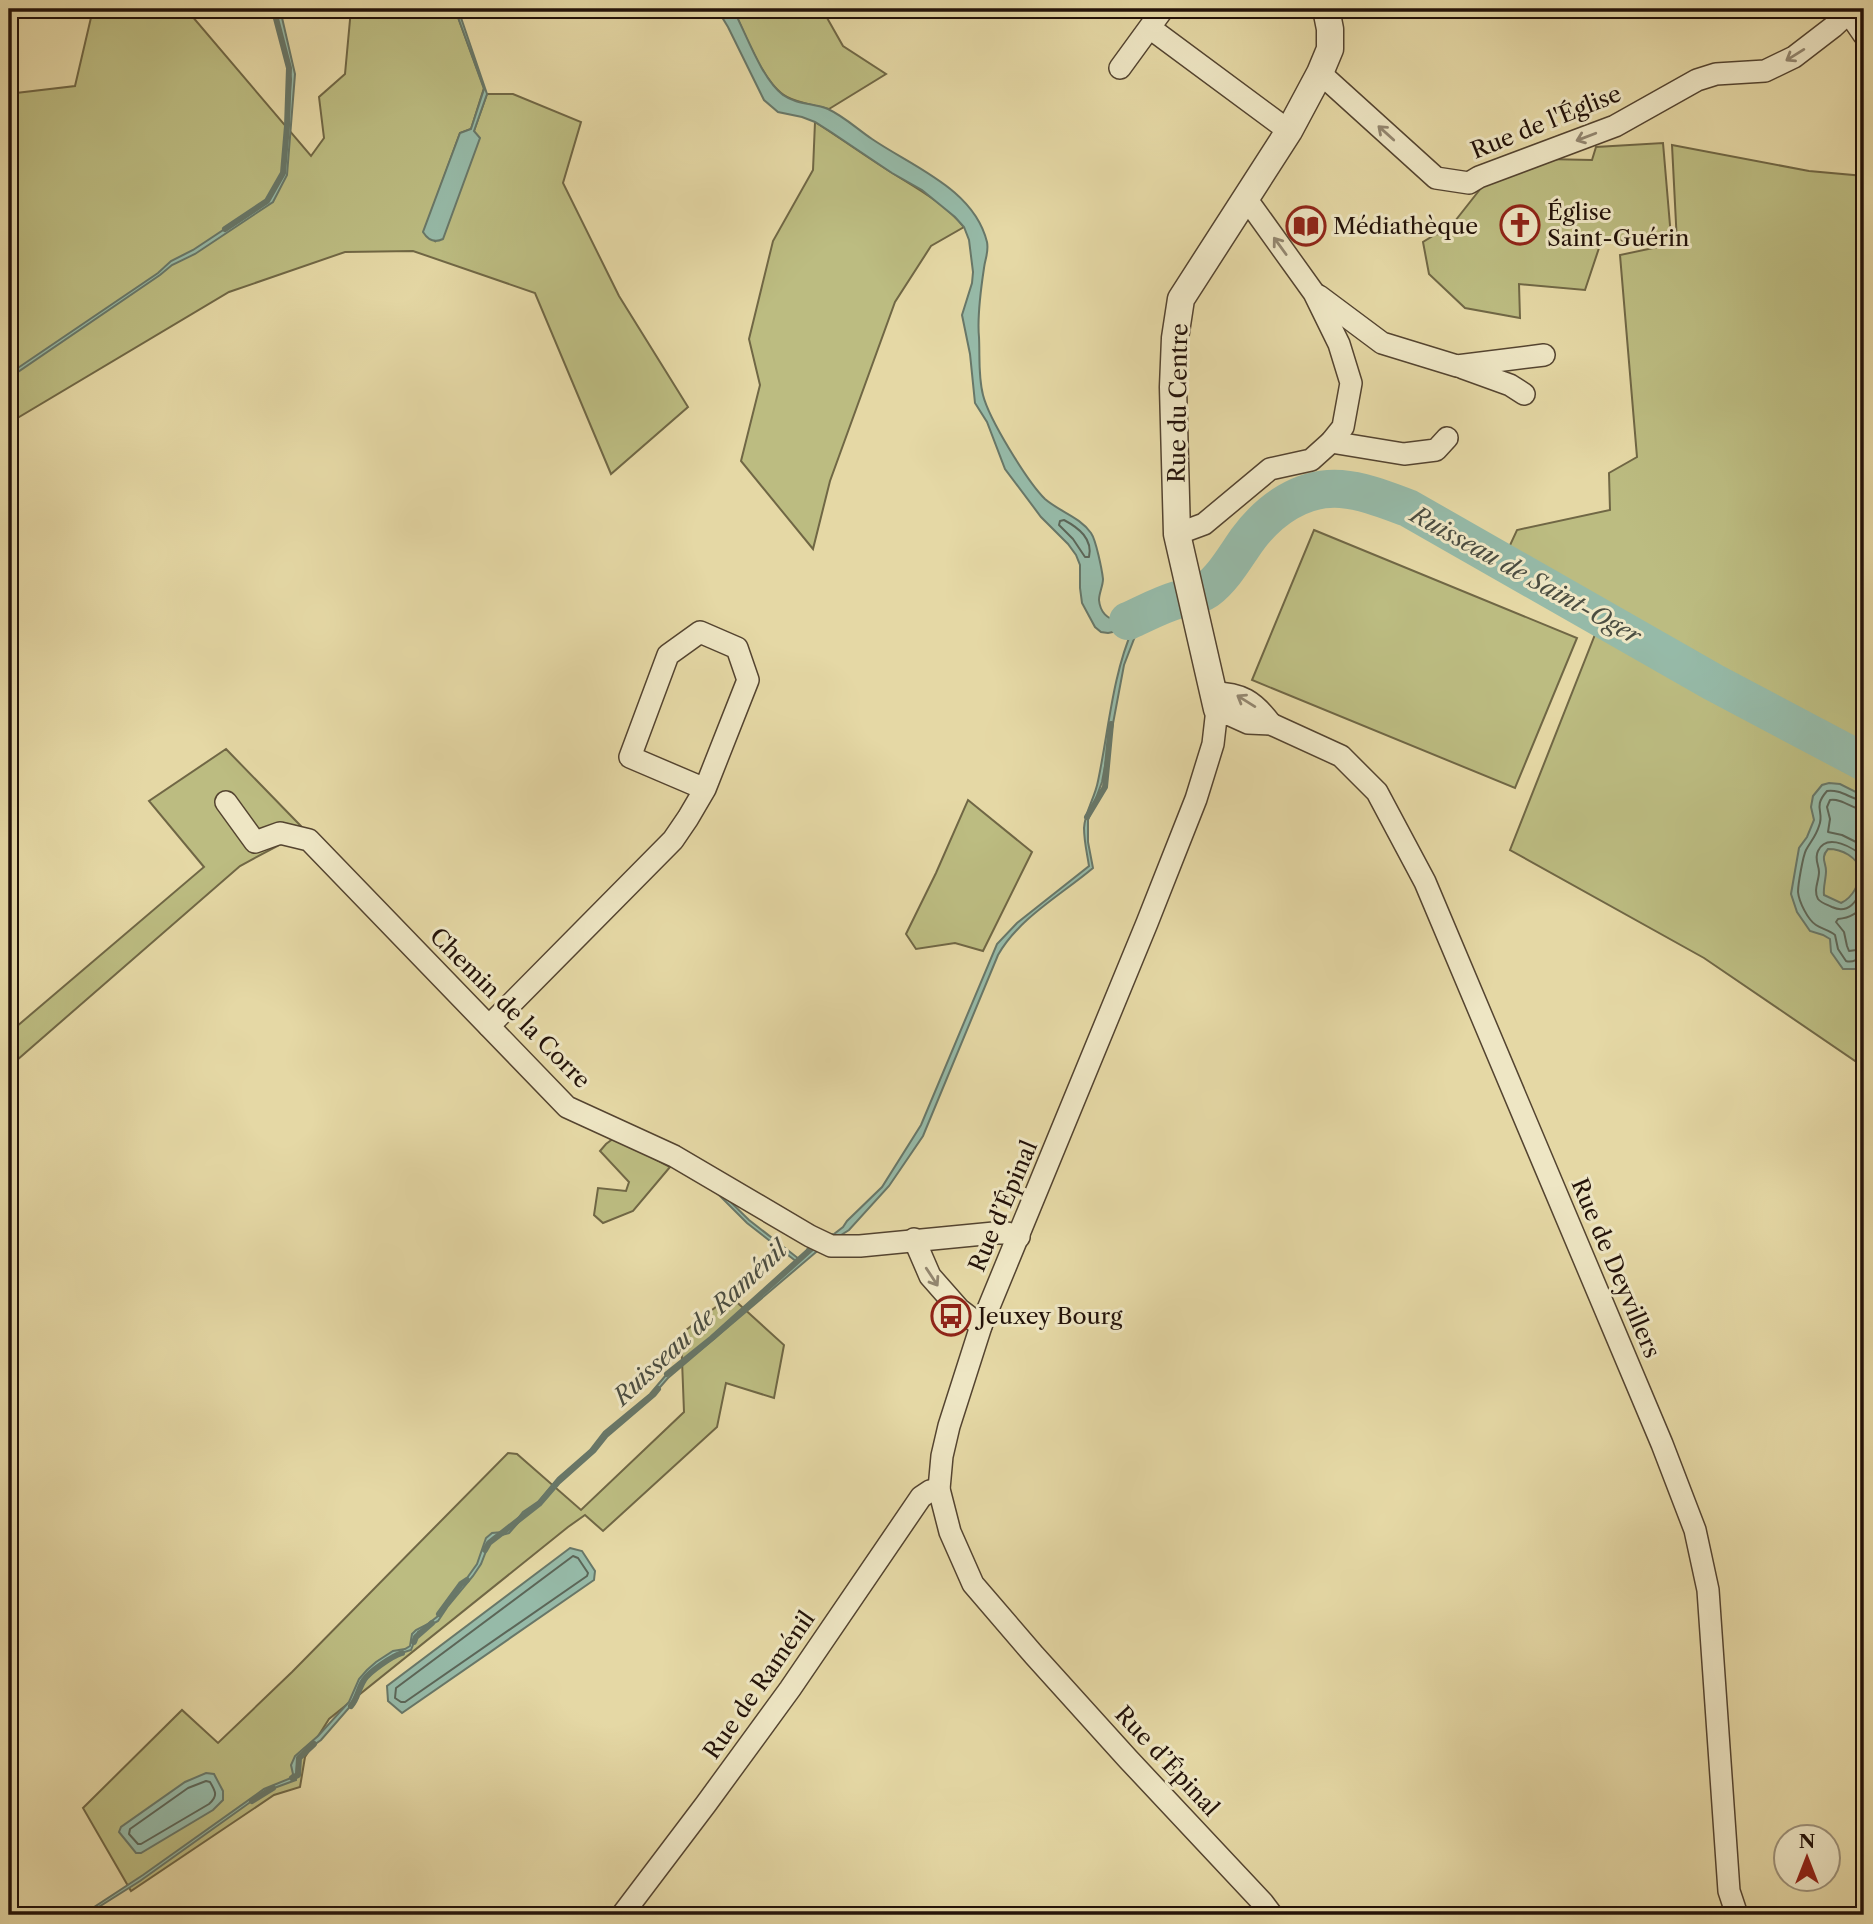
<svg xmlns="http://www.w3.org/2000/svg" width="1873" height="1924" viewBox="0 0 1873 1924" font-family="'Libre Caslon Text',serif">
<rect width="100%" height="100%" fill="#e5d8a5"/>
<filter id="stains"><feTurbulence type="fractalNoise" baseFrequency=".00286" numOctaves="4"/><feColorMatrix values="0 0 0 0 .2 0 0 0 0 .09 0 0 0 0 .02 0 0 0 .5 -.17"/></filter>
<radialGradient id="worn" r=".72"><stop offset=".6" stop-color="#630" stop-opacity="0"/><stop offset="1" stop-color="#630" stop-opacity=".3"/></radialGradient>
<g fill="#bcbc81" stroke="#706745" stroke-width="2">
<polygon points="93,9 186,9 311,156 324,138 319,97 345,74 351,9 455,9 484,88 471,129 460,133 424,232 435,241 487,94 513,94 581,122 563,183 619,296 688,407 611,474 535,293 413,251 345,252 229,292 9,423 9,98 16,93 75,86"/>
<path d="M 733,9 L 822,9 L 843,46 L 886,74 L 829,109 C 815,105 800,104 787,97 C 763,84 745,33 733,9 Z"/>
<path d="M 815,122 C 840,138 864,155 889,171 C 916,188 943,202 964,227 L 931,246 L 895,302 L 830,481 L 813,549 L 741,461 L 760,385 L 749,339 L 773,241 L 813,170 Z"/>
<polygon points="1663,143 1671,237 1601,242 1585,290 1519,284 1520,318 1465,308 1429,274 1423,242 1436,234 1444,235 1485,183 1545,159 1592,160 1596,147"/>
<polygon points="1672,145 1809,171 1864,176 1864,754 1813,731 1811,744 1864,777 1864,1067 1704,958 1510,850 1598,627 1654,659 1648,638 1602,609 1505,556 1517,530 1610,510 1609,473 1637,457 1620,255 1677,243"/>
<polygon points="1314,530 1577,638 1515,788 1252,680"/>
<polygon points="226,749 573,1106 615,1138 670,1167 633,1211 603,1223 594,1215 598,1188 626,1191 629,1182 600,1151 606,1144 614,1138 581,1125 542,1096 323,863 300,847 281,844 240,866 9,1067 9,1033 204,867 149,801"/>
<polygon points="968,800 1032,852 983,951 955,943 916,949 906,934 936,873"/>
<polygon points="730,1296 784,1345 774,1398 726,1383 717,1427 603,1531 585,1515 568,1527 329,1719 305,1757 300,1787 274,1795 131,1891 83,1808 182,1710 218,1743 292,1672 508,1453 517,1454 581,1510 684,1412 681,1334"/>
</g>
<g fill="#96baa8" stroke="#687768" stroke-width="2" fill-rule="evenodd">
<polygon points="275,9 280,9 295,74 287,175 273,202 195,254 172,265 160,275 9,378 9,374 158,273 171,261 193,250 267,201 283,173 291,79"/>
<path d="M 455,9 L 458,9 L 487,94 L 474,131 L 480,138 L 443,239 C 435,243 428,240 423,232 L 460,133 L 471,129 L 484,89 Z"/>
<path d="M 717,9 L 733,9 C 746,33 761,78 783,95 C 797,105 814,103 828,109 C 845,117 857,129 872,139 C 913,167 974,189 987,242 C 989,252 985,259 984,268 C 981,288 977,317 979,337 C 980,356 978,376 983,395 C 989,419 1027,481 1045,499 C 1060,512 1080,517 1091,533 C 1096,540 1102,570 1103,579 C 1103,586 1099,593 1099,600 C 1100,611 1107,621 1119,619 C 1133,616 1142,602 1154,596 C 1160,593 1168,592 1174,590 L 1179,608 L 1139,626 L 1124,665 L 1102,782 L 1088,820 L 1088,842 L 1093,868 C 1061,895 1019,918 998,955 L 923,1136 L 889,1186 L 849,1230 L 822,1247 L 668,1378 L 654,1394 L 606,1435 L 594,1450 L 558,1482 L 539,1504 L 525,1515 L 509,1533 L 494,1537 L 490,1541 L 481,1564 L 473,1576 L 448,1606 L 438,1621 L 418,1632 L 411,1650 L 395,1655 L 373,1669 L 364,1678 L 355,1701 L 321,1740 L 300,1755 L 297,1765 L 296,1780 L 266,1791 L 140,1881 L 86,1915 L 82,1915 L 143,1875 L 264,1789 L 291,1778 L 293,1774 L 291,1765 L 295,1756 L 318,1736 L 349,1702 L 359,1679 L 367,1670 L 376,1662 L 393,1651 L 405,1649 L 410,1646 L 412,1634 L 416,1630 L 428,1624 L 438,1616 L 445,1604 L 467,1578 L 477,1564 L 486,1538 L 492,1533 L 503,1532 L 512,1526 L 523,1512 L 539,1501 L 558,1478 L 590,1450 L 604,1432 L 650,1394 L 666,1375 L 680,1363 L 712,1338 L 797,1262 L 747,1223 L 695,1171 L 702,1174 L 749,1220 L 799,1259 L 806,1252 L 812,1240 L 818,1236 L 834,1234 L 843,1227 L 847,1221 L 882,1187 L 921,1125 L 997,944 L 1017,923 L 1089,866 C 1087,853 1084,841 1084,828 C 1085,811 1095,798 1098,781 C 1109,729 1112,677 1133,628 L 1108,633 L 1101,632 L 1095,627 L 1082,603 L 1080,588 L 1080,565 L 1076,555 L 1068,544 L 1041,517 L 1005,469 L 987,422 L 975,403 L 970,354 L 962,315 L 972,283 L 973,272 L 969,240 L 964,227 L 955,217 L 922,190 L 892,173 L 831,132 L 815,122 L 802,117 L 778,112 L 764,100 L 728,27 Z"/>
<polygon points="1602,609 1648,638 1660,642 1655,659 1598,627"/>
<polygon points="1812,731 1864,754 1864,773 1811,745"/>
<path d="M 1829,783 L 1840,784 L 1864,796 L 1864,962 L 1857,969 L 1843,969 L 1831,952 L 1830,939 L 1823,935 L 1810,931 L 1797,912 L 1791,894 L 1799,848 L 1807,837 L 1814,820 L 1811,807 L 1813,796 L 1822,785 ZM 1828,849 C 1843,849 1856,857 1862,871 C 1858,884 1854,897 1841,903 L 1824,895 C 1823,887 1826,879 1826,871 C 1826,862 1820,858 1828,849 Z"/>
<polygon points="570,1548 582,1551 595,1571 594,1580 402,1713 388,1701 387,1686"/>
<polygon points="206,1773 214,1774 223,1791 223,1800 213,1810 141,1853 136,1853 119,1832 121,1827 185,1782"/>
</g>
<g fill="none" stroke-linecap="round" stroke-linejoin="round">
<g stroke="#5c6658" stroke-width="2">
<path d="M 1064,520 C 1079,528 1093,539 1089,557 L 1085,557 L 1073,539 L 1059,525 L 1060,521 Z"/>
<path d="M 1864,801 C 1850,799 1841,789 1827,791 C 1812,808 1825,811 1819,826 C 1816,836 1811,841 1806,850 C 1803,856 1798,884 1798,892 C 1799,902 1808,920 1816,925 C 1822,929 1829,930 1835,935 L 1838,949 L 1846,961 C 1854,964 1857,957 1864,958"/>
<path d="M 1864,810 C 1852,809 1842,798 1830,800 L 1827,807 L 1830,819 L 1828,832 L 1842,835 L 1864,846"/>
<path d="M 1864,858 C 1855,848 1827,832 1818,851 C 1814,859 1819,865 1819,872 C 1819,881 1813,890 1818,899 C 1821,903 1828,905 1832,907 C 1849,915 1857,900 1864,887"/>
<path d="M 1864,904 C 1858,914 1849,918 1838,919 L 1836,922 L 1844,932 L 1847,946 L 1849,951 L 1864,949"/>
<polygon points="573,1556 578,1558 588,1573 587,1576 405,1702 401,1702 395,1698 396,1688"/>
<path d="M 206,1781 L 210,1782 C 216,1792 218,1796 209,1804 L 141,1844 L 138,1844 L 129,1834 L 130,1829 L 188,1788 Z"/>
</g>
<g stroke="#687768" stroke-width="6">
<polyline points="225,229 267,201 283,173 287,126 289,68 274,11 276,9"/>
<polyline points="1087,817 1105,787 1111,724"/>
<polyline points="667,1374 712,1338 812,1248"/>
<polyline points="485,1550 489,1543 539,1504 558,1482 594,1450 606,1435 654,1394 658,1389"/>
<polyline points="439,1614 461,1584 467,1580"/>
<polyline points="414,1642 416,1637 432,1623"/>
<path d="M 351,1706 C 358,1698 358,1689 364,1680 C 369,1672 392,1656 402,1653"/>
<polyline points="292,1778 298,1775 299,1758 314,1744"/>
<polyline points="252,1801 273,1788"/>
</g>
<path stroke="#96baa8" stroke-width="38" d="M 1128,621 C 1144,614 1160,605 1177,600 C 1188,597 1197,597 1207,590 C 1224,577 1235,557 1247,540 C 1269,510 1302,486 1341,489 C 1364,491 1386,500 1408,508 L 1713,682 L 1864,762"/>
<g stroke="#544430" stroke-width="24">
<g id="minor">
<polyline points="1846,9 1864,35"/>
<polyline points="1150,28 1289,131"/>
<polyline points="1120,68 1163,9"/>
<polyline points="1320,73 1436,178 1469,183 1479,177 1615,126 1697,80 1716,74 1765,71 1794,57 1833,27 1848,13"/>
<polyline points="1319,296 1382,343 1457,366 1544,355"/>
<polyline points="1463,368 1510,385 1524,394"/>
<polyline points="1331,442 1404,454 1436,450 1447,438"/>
<polyline points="1177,534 1204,524 1270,469 1311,460 1331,442 1343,427 1351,383 1339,344 1314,293 1253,208 1244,199"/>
<path d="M 1213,693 C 1241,693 1254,701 1271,724"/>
<polyline points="226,802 255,842 280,833 309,840 567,1107 674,1156 810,1236 831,1246 860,1246 994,1233 1007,1233 1019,1237"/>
<polyline points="489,1026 673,840 688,818 705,789 748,680 737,648 700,632 668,655 630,757 705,789"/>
<polyline points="914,1239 930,1276 959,1309 981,1326"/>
<polyline points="622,1915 706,1804 790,1689 921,1497 930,1491 939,1489"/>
<polyline points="1272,1915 1263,1903 1128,1759 1034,1655 973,1584 950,1532 939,1489 942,1456 949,1426 981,1326 1147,923 1196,799 1213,744 1217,709 1248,723 1271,724 1341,756 1377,792 1425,882 1662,1444 1695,1530 1708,1590 1729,1891 1737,1915"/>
</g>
</g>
<g stroke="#544430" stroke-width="29">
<polyline id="tertiary" points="1217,709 1177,534 1173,387 1175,338 1181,299 1289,131 1320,73 1330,49 1330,29 1326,9"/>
</g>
<use href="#minor" stroke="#eee6c4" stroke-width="21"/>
<use href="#tertiary" stroke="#eee6c4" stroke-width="26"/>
</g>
<defs><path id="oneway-shaft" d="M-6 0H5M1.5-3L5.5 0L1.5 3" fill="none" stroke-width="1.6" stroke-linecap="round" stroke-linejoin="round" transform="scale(1.75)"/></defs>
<g stroke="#938770">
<use href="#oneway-shaft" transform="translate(1795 55) rotate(148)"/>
<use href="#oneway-shaft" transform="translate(1386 133) rotate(-138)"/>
<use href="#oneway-shaft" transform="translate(1586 137) rotate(159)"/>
<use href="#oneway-shaft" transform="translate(1280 246) rotate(-126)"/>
<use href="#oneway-shaft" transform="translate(1246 701) rotate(-148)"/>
<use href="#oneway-shaft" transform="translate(932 1277) rotate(57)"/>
</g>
<defs>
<g id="church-ring" transform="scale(2.0125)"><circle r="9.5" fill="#eee6c4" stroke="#8f2418" stroke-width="1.5"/><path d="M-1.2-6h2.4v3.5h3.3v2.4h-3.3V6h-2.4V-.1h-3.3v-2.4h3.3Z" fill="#8f2418"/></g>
<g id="library-ring" transform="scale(2.0125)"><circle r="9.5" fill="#eee6c4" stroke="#8f2418" stroke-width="1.5"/><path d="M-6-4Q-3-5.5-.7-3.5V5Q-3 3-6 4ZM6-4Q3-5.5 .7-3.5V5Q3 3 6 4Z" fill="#8f2418"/></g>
<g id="bus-ring" transform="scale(2.0125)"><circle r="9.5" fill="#eee6c4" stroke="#8f2418" stroke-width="1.5"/><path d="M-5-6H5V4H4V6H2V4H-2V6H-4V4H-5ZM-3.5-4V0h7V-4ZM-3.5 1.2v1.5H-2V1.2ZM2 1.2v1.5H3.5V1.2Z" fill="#8f2418"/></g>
</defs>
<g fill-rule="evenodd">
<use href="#church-ring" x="1520" y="225"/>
<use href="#library-ring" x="1306" y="226"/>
<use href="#bus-ring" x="951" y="1316"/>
</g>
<g text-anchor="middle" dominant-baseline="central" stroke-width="6" stroke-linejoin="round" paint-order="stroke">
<g font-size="23" fill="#231209" stroke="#eee6c4">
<text transform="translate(1546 122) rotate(-22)">Rue de l'Église</text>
<text transform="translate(1178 403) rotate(-89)">Rue du Centre</text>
<text transform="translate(510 1008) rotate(45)">Chemin de la Corre</text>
<text transform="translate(1003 1206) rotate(-67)">Rue d’Épinal</text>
<text transform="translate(1616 1268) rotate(67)">Rue de Deyvillers</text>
<text transform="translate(759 1685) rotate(-55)">Rue de Raménil</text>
<text transform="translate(1167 1761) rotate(47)">Rue d’Épinal</text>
</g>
<g font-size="23" fill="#231209" stroke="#eee6c4" text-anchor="start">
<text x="1547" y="212">Église<tspan x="1547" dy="26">Saint-Guérin</tspan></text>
<text x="1333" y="226">Médiathèque</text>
<text x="978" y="1316">Jeuxey Bourg</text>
</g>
<g font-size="24" font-style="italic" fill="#4b4d41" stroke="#eee6c4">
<text transform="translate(1526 575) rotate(29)">Ruisseau de Saint-Oger</text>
<text transform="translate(700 1323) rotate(-43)">Ruisseau de Raménil</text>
</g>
</g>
<rect width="1873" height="1924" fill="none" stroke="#e5d8a5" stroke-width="35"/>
<rect x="10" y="10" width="1852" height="1903" fill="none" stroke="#231209" stroke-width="3.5"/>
<rect x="18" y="18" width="1838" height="1889" fill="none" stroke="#231209" stroke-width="2"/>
<g transform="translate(1807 1858)"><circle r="33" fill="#eee6c4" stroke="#9d9179" stroke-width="2"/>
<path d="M0-5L12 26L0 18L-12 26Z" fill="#8f2418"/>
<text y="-10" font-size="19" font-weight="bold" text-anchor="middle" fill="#231209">N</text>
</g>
<rect width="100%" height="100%" filter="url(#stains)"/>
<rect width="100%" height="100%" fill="url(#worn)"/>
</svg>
